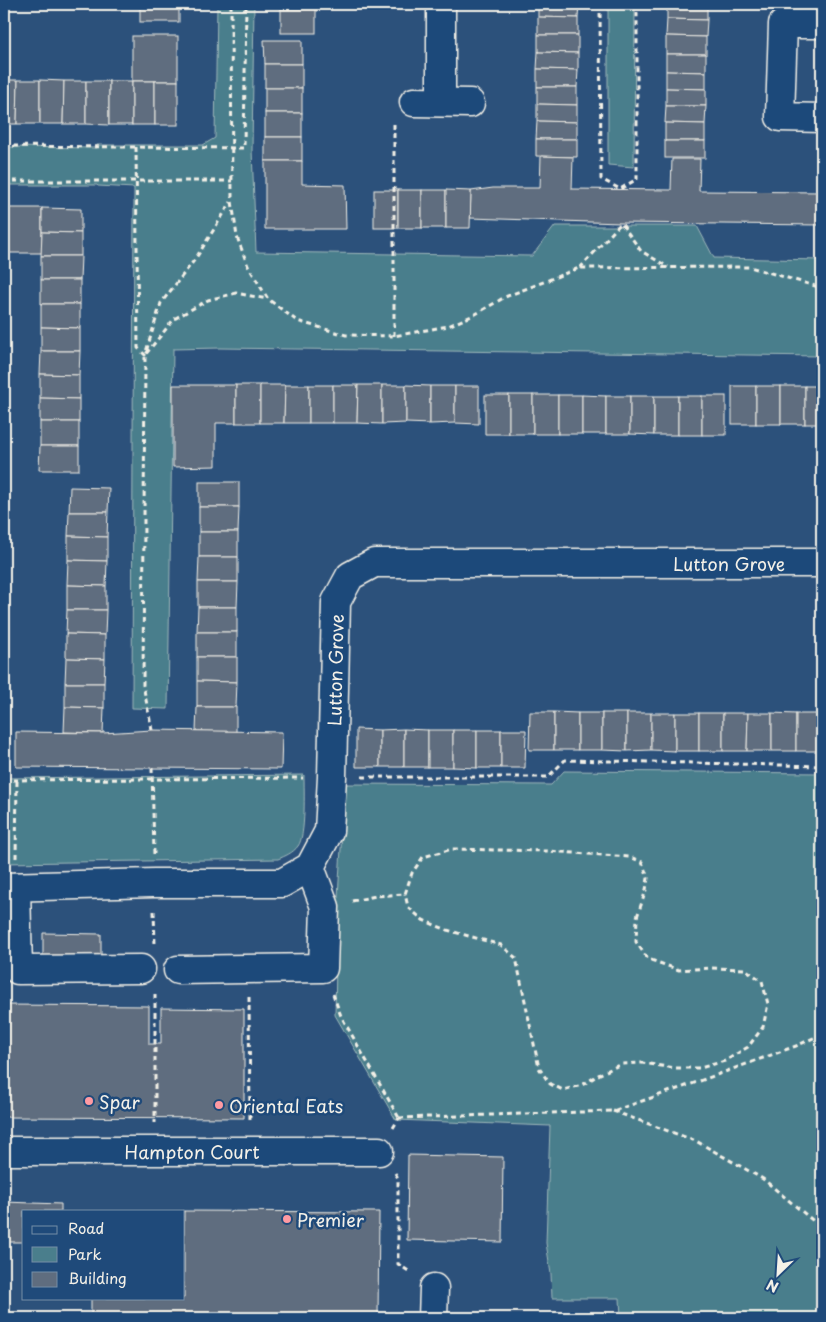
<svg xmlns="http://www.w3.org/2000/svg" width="826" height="1322" viewBox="0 0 826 1322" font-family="'Playpen Sans',sans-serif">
<rect width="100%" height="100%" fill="#2c517b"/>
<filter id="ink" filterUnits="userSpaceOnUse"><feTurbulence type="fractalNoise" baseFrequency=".02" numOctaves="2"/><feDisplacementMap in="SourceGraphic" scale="10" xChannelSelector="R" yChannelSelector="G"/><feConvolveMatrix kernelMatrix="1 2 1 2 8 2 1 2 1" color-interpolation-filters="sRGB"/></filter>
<g filter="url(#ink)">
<g fill="#4a7e8c" stroke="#9fb8ba">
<polygon points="217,4 254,4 252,150 256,252 532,256 555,226 697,226 714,258 822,260 822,356 220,348 173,349 168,709 132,708 134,188 98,186 97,185 4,185 4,147 97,148 97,145 203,145 215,138"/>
<polygon points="608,4 635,4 634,167 608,165"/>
<polygon points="564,771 822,773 822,1318 621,1318 620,1298 552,1298 551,1274 546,1243 550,1126 396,1120 335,1015 337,913 345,784 551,785"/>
<path d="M 304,775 C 304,790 306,836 298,846 C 293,853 285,856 278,859 L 4,863 L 4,778 Z"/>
</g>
<g fill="#5f6d7f" stroke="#f4f1e8">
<rect x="140" y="4" width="39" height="18"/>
<rect x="281" y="4" width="35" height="5"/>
<polygon points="538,4 579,4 578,18 538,17"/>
<polygon points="667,4 707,4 707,20 667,19"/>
<rect x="281" y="9" width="35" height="24"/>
<polygon points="538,17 578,18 578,35 538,35"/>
<polygon points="667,19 707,20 706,37 666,36"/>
<polygon points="538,35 578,35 578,53 538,52"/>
<rect x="132" y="36" width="46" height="45"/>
<polygon points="666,36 706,37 706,54 666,54"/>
<polygon points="264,40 302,40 302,64 265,64"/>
<polygon points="538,52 578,53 578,70 537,69"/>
<polygon points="666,54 706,54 706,72 666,71"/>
<rect x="265" y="64" width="37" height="24"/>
<polygon points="537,69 578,70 577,87 537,87"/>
<polygon points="666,71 706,72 706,89 666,88"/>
<polygon points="4,80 18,80 17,124 4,124"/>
<polygon points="18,80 40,80 40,124 17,124"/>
<polygon points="40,80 64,81 63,124 40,124"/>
<polygon points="64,81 86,81 86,124 63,124"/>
<polygon points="86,81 109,81 109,125 86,124"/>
<rect x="109" y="81" width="23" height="44"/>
<rect x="132" y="81" width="23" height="44"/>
<rect x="155" y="81" width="23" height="44"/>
<polygon points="537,87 577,87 577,105 537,104"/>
<rect x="265" y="88" width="37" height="25"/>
<polygon points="666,88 706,89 706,106 666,106"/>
<polygon points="537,104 577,105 577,122 537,121"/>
<polygon points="666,106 706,106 705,124 665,123"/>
<rect x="265" y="113" width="37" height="24"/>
<polygon points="537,121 577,122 577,139 536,139"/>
<polygon points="665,123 705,124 705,141 665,141"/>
<rect x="265" y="137" width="37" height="24"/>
<polygon points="536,139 577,139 577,157 536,156"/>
<rect x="665" y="141" width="40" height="17"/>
<polygon points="541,156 573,157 572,189 671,190 672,159 700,159 699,191 822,192 822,225 621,223 470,218 471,191 493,188 540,188"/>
<polygon points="265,161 302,161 302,184 345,185 346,229 265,229"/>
<rect x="374" y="190" width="24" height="38"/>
<rect x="398" y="190" width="24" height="38"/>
<rect x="422" y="190" width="24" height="38"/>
<polygon points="446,190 471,191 470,228 446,228"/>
<rect x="4" y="208" width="38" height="45"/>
<polygon points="42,208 81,209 81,233 42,232"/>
<polygon points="42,232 81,233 81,256 41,256"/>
<polygon points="41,256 81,256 80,280 41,280"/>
<rect x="41" y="280" width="39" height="24"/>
<polygon points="41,304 80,304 80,328 41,327"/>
<polygon points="41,327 80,328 80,351 41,351"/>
<polygon points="41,351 80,351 79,375 40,374"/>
<polygon points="40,374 79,375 79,399 40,398"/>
<polygon points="173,385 236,385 236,423 216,423 216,466 173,467"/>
<rect x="236" y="385" width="24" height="38"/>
<polygon points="260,385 285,385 284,423 260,423"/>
<polygon points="285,385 309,385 309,423 284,423"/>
<rect x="309" y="385" width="24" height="38"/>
<polygon points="333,385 358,385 357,423 333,423"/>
<polygon points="358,385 382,385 382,424 357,423"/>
<polygon points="382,385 406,385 406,423 382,424"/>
<polygon points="406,385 430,386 430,424 406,423"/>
<polygon points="430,386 455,386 455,423 430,424"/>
<polygon points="455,386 479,386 479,424 455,423"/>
<rect x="732" y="386" width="24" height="38"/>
<rect x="756" y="386" width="25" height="38"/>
<rect x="781" y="386" width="24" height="38"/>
<rect x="805" y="386" width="17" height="38"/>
<rect x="485" y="395" width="24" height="39"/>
<rect x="509" y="395" width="24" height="39"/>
<rect x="533" y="395" width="25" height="39"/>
<rect x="558" y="395" width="24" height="39"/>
<polygon points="582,395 606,396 606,434 582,434"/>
<rect x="606" y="396" width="24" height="38"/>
<polygon points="630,396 654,396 654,435 630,434"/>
<rect x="654" y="396" width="24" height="39"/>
<rect x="678" y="396" width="24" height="39"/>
<rect x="702" y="396" width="24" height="39"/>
<polygon points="40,398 79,399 79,422 40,422"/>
<rect x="40" y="422" width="39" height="24"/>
<polygon points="40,446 79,446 79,470 39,470"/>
<rect x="199" y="482" width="40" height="25"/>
<polygon points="70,487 109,488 108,512 69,512"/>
<polygon points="199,507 239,507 238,532 199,532"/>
<polygon points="69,512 108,512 107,537 68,536"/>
<rect x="199" y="532" width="39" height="25"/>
<polygon points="68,536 107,537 107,561 68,560"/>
<polygon points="199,557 238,557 238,582 198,582"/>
<polygon points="68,560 107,561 106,586 67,585"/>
<polygon points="198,582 238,582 237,607 198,607"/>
<polygon points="67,585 106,586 106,610 67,610"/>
<polygon points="198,607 237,607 237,632 197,632"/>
<polygon points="67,610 106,610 105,635 66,634"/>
<rect x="197" y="632" width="40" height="25"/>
<polygon points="66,634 105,635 105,659 66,658"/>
<polygon points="197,657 237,657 237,682 197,681"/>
<polygon points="66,658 105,659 104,683 65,683"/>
<polygon points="197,681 237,682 236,707 197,707"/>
<polygon points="65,683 104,683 104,708 65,707"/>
<polygon points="65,707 104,708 103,733 64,732"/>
<polygon points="197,707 236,707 236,732 196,731"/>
<polygon points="530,712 554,712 554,750 529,750"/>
<polygon points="554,712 578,713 578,750 554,750"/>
<rect x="578" y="713" width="24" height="37"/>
<polygon points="602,713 627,713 627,751 602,750"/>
<polygon points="627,713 651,713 651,750 627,751"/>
<polygon points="651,713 675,713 675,751 651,750"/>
<rect x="675" y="713" width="24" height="38"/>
<rect x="699" y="713" width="24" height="38"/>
<polygon points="723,713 748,713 747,751 723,751"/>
<polygon points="748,713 772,713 772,751 747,751"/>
<polygon points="772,713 796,714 796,751 772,751"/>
<rect x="796" y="714" width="24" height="37"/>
<polygon points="356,729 380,730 380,767 356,767"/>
<polygon points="404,729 404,767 380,767 380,730"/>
<polygon points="404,729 428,730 428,767 404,767"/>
<polygon points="152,730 282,732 281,769 16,767 16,732 103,733"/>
<rect x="428" y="730" width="25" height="37"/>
<polygon points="453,730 477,730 477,768 453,767"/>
<rect x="477" y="730" width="24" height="38"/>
<polygon points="501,730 526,730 525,768 501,768"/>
<polygon points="43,933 101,934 101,957 43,956"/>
<polygon points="5,1005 149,1006 149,1044 161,1044 161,1008 244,1009 244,1118 4,1117"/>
<polygon points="408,1155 503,1157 502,1242 407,1240"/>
<polygon points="4,1202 61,1204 61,1211 24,1211 24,1242 4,1242"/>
<polygon points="184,1211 379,1212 378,1318 91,1318 91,1298 184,1298"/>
</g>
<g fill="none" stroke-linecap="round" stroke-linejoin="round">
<g stroke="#f4f1e8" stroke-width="31">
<g id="minor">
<polyline points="441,4 441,102"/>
<polyline points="822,24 783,24 780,117 822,118"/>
<polyline points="414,102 470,103"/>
<path id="s1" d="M 4,887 L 154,883 L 282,883 L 310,867 L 329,831 L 332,777 L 336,602 L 350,576 L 374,563 L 822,563"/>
<polyline points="16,887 18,970 141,969"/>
<polyline points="178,970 323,968 325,907 310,867"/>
<path id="s2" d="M 4,1151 L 379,1151"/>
<polyline points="433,1318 434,1288"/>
</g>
</g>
<g stroke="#f4f1e8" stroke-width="3" stroke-dasharray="5 4" stroke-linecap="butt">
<polyline points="231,4 232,201 237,237 248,266 268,299 297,321 346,335 394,336 448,326 474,315 505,297 579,268 750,267 822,288"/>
<polyline points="600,4 601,179 620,189 637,179 637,4"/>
<polyline points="4,146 244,148 246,4"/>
<polyline points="136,147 138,348 145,355 161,303 196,258 231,202"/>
<polyline points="4,181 232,181"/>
<polyline points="580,268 621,223 641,251 668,267"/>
<polyline points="394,336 394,124"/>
<polyline points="152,730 143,685 145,355 174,319 208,300 236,293 267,299"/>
<polyline points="152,768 154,855"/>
<polyline points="362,777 548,777 565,760 822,766"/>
<polyline points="4,780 303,778"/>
<polyline points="16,858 17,780"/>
<polyline points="352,901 376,896 405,894 412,873 423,857 452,849 547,851 630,857 642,862 648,878 646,890 637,917 636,942 648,959 679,970 711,968 745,969 762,981 768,1004 763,1027 748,1047 725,1061 700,1068 675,1068 642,1063 621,1064 600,1074 582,1085 563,1090 550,1084 539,1068 516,958 501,945 447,930 423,920 408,907 405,894"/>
<polyline points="154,911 155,945"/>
<polyline points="155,994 155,1123"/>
<polyline points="333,994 341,1016 399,1118"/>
<polyline points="249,997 250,1123"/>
<polyline points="613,1111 696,1141 763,1179 817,1224 822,1232"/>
<polyline points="399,1118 613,1111 686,1086 796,1046 822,1034"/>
<polyline points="393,1128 399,1118"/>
<polyline points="395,1173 398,1178 398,1264 410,1272"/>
</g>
<use href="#minor" stroke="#1f4a7a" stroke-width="28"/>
</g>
</g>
<g fill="#ff9aa2" stroke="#1f4a7a" stroke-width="2">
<circle cx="89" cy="1101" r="5"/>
<circle cx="219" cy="1105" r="5"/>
<circle cx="287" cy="1219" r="5"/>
</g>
<g text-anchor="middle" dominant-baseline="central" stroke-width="5" stroke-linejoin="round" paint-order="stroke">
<g font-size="18" fill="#f4f1e8" stroke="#1f4a7a">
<text stroke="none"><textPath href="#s1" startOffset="992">Lutton Grove</textPath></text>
<text stroke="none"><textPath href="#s1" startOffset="512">Lutton Grove</textPath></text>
<text stroke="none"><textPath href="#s2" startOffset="188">Hampton Court</textPath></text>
</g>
<g font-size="18" fill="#f4f1e8" stroke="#1f4a7a" text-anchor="start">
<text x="99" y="1101">Spar</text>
<text x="229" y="1105">Oriental Eats</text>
<text x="297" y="1219">Premier</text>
</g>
</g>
<rect width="826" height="1322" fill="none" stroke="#1f4a7a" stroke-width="20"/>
<rect x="10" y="10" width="806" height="1302" fill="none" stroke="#f4f1e8" stroke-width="2" filter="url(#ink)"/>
<rect x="22" y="1210" width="162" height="90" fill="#1f4a7a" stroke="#748da6"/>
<rect x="32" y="1226" width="25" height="8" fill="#1f4a7a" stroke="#748da6"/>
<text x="68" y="1234" font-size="15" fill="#f4f1e8">Road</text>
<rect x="32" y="1247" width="25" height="15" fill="#4a7e8c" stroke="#748da6"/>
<text x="68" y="1260" font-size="15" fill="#f4f1e8">Park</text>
<rect x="32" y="1272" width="25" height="15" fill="#5f6d7f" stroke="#748da6"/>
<text x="68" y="1284" font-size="15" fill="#f4f1e8">Building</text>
<g transform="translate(778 1274) rotate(205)" stroke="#1f4a7a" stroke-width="4" paint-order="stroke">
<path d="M0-4L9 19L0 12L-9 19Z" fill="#f4f1e8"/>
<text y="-8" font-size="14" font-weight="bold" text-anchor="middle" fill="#f4f1e8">N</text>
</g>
</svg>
